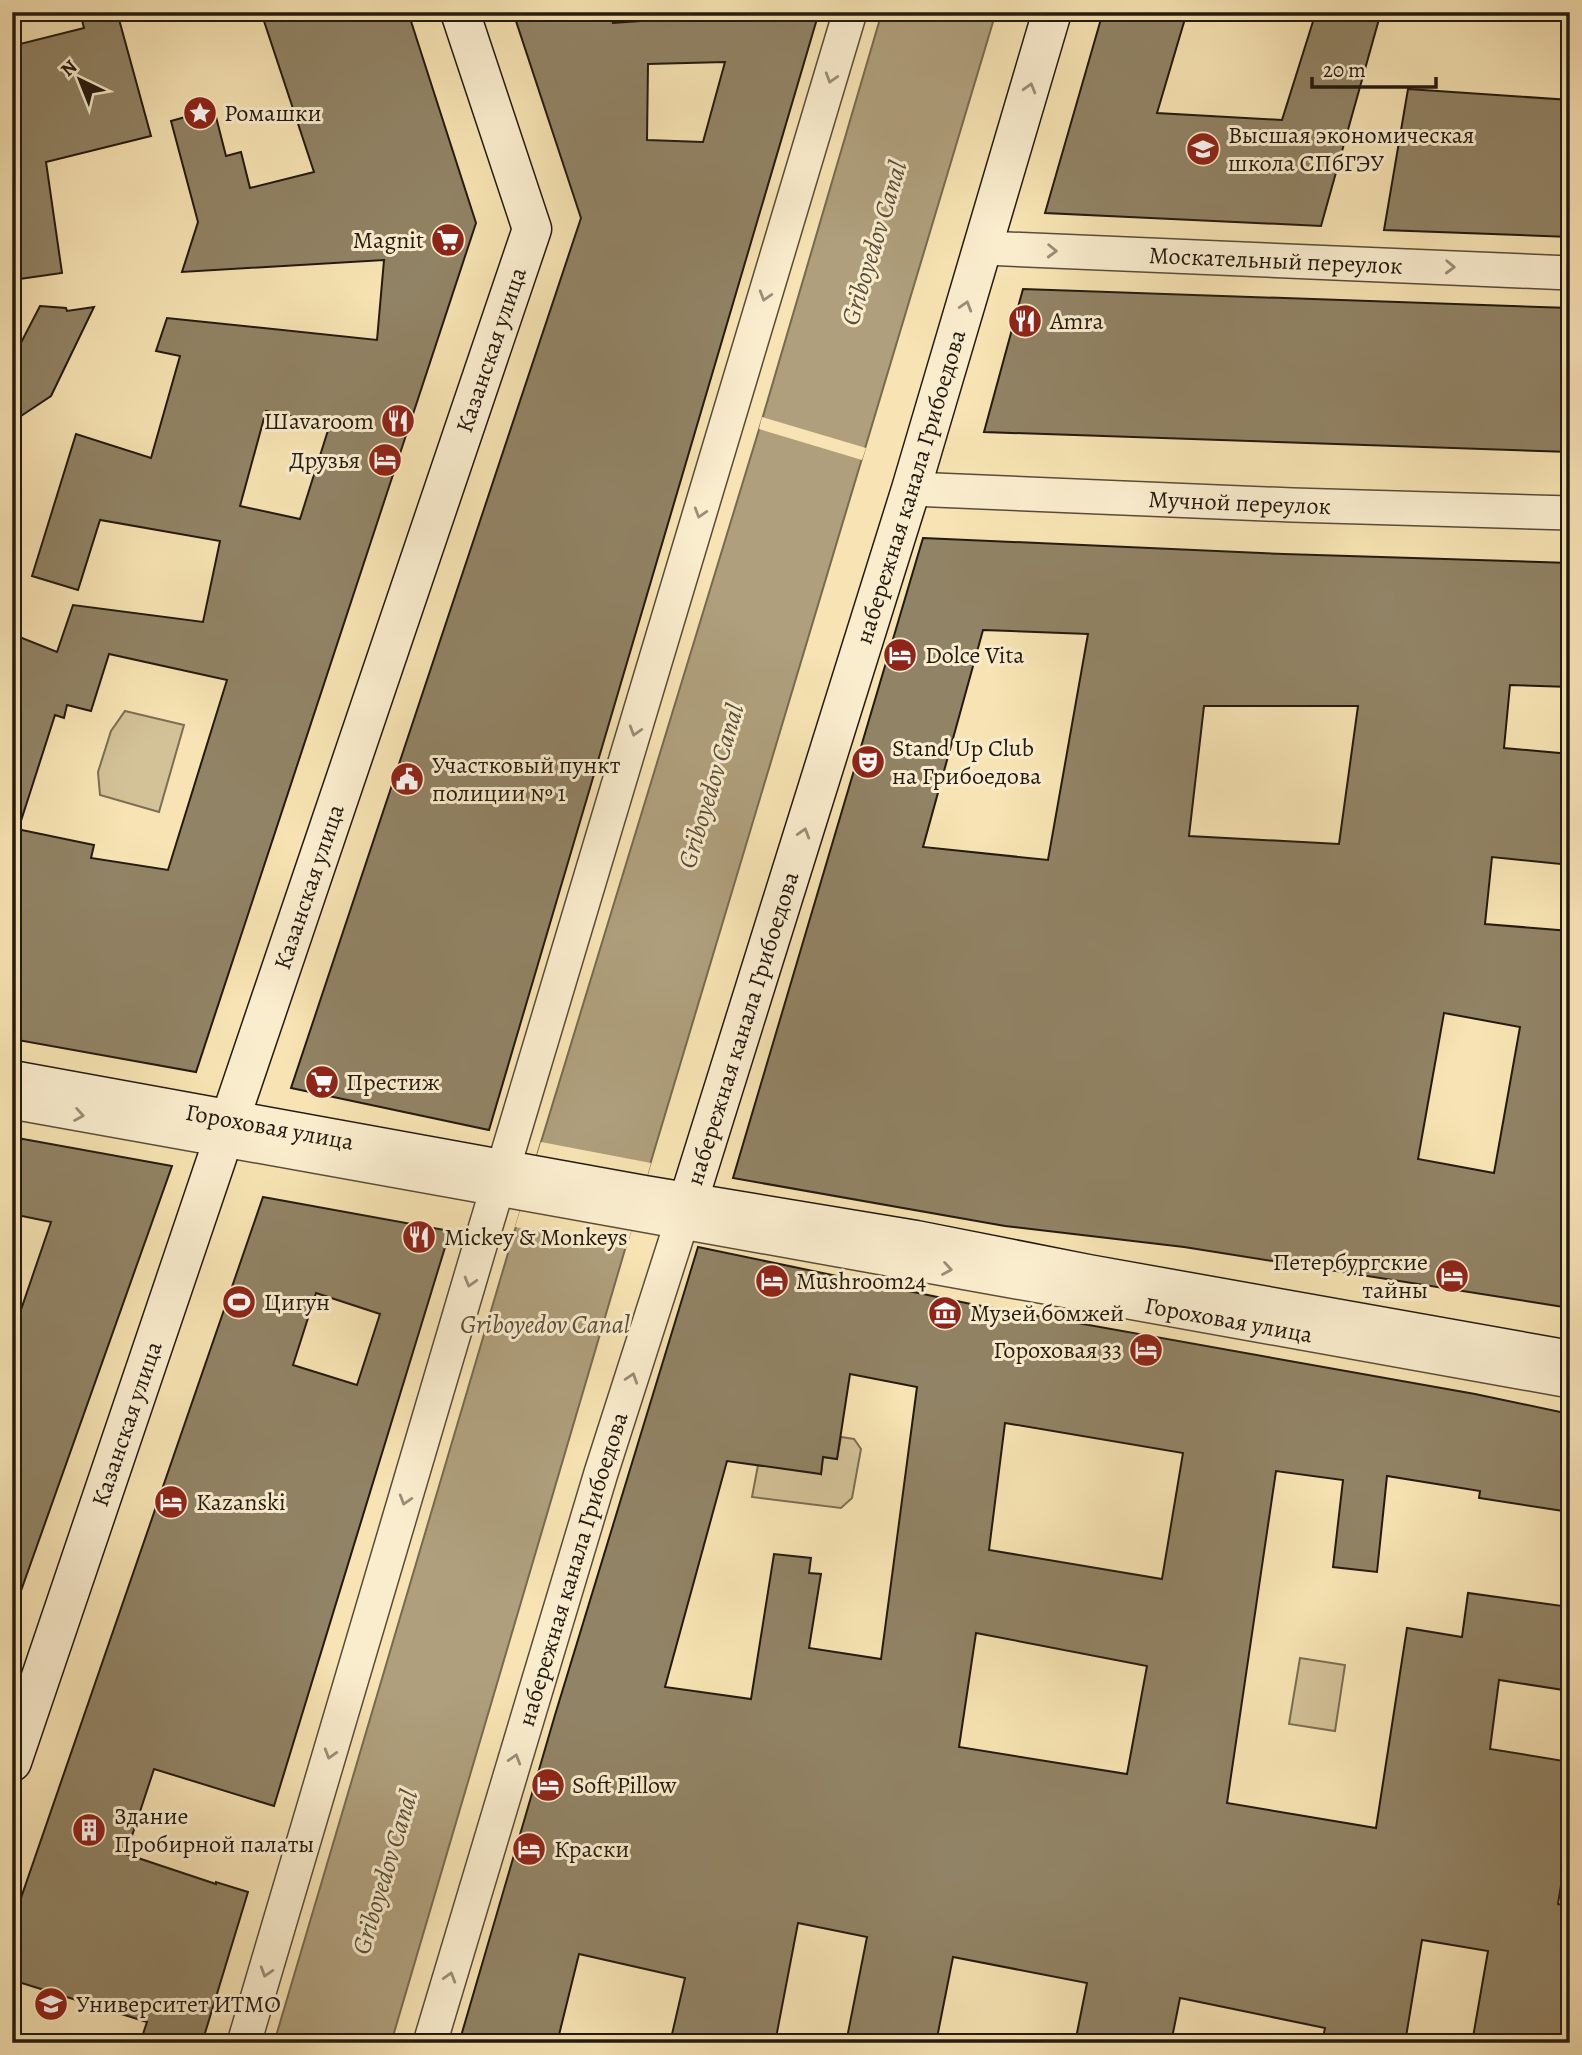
<svg xmlns="http://www.w3.org/2000/svg" width="1582" height="2055" viewBox="0 0 1582 2055" font-family="Alegreya,serif">
<rect width="100%" height="100%" fill="#f7e3b3"/>
<filter id="stains"><feTurbulence type="fractalNoise" baseFrequency=".00286" numOctaves="4"/><feColorMatrix values="0 0 0 0 .2 0 0 0 0 .09 0 0 0 0 .02 0 0 0 .5 -.17"/></filter>
<radialGradient id="worn" r=".72"><stop offset=".6" stop-color="#630" stop-opacity="0"/><stop offset="1" stop-color="#630" stop-opacity=".3"/></radialGradient>
<g fill="#d3c197" stroke="#7b6e54" stroke-width="2">
<polygon points="125,711 184,725 159,812 100,795 98,772 111,731"/>
<polygon points="769,1407 821,1474 823,1457 837,1459 841,1437 854,1439 861,1449 852,1498 841,1508 752,1497"/>
<polygon points="1300,1658 1345,1665 1335,1731 1289,1724"/>
</g>
<polygon fill="#af9f7c" stroke="#776a51" stroke-width="2" points="882,12 996,12 649,1168 391,2043 274,2043 541,1142 761,423"/>
<g fill="#f7e3b3">
<polygon points="762,417 866,448 862,460 759,429"/>
<polygon points="541,1142 651,1163 626,1249 515,1227"/>
</g>
<g fill="#918365" stroke="#231a10" stroke-width="2" fill-rule="evenodd">
<polygon points="80,12 117,12 151,136 46,162 62,273 12,280 12,46 84,28"/>
<path d="M 261,12 L 408,12 L 476,223 L 196,1072 L 12,1039 L 12,828 L 94,845 L 91,858 L 168,870 L 227,680 L 109,654 L 91,711 L 67,705 L 64,718 L 55,715 L 19,827 L 12,825 L 12,634 L 57,652 L 73,605 L 203,622 L 220,541 L 100,520 L 78,590 L 32,576 L 76,434 L 151,458 L 180,356 L 156,351 L 167,318 L 377,340 L 384,260 L 182,272 L 198,222 L 171,121 L 214,109 L 226,156 L 241,152 L 250,188 L 314,172 ZM 266,411 L 330,424 L 300,519 L 240,506 Z"/>
<path d="M 513,12 L 609,12 L 613,23 L 726,15 L 727,12 L 819,12 L 489,1130 L 291,1088 L 581,218 ZM 725,62 L 703,142 L 647,140 L 648,64 Z"/>
<polygon points="1103,12 1187,12 1157,113 1282,120 1316,12 1381,12 1321,226 1045,213"/>
<polygon points="1408,89 1570,100 1570,237 1384,230"/>
<polygon points="1023,289 1570,308 1570,452 984,432"/>
<polygon points="40,306 66,308 67,311 94,307 51,396 12,422 12,360"/>
<path d="M 923,538 L 1284,554 L 1570,563 L 1570,687 L 1510,685 L 1504,748 L 1570,754 L 1570,865 L 1492,857 L 1485,924 L 1570,931 L 1570,1308 L 1184,1247 L 1005,1226 L 733,1178 ZM 983,630 L 1088,634 L 1048,860 L 923,847 ZM 1204,706 L 1358,706 L 1339,844 L 1189,836 ZM 1444,1013 L 1520,1027 L 1494,1173 L 1418,1159 Z"/>
<polygon points="12,1137 172,1166 17,1602 12,1602 12,1336 51,1222 12,1214"/>
<path d="M 263,1197 L 450,1231 L 274,1806 L 154,1769 L 126,1854 L 216,1884 L 216,1882 L 248,1892 L 202,2043 L 140,2043 L 147,2022 L 12,1980 L 12,1924 ZM 316,1293 L 380,1314 L 357,1385 L 293,1365 Z"/>
<path d="M 698,1247 L 971,1304 L 1475,1394 L 1570,1414 L 1570,1512 L 1479,1498 L 1480,1491 L 1387,1476 L 1377,1572 L 1333,1567 L 1343,1480 L 1276,1471 L 1227,1803 L 1376,1828 L 1407,1628 L 1462,1637 L 1468,1593 L 1570,1607 L 1570,1691 L 1499,1680 L 1490,1749 L 1570,1762 L 1570,1828 L 1558,1904 L 1570,1907 L 1570,2043 L 1472,2043 L 1488,1951 L 1422,1940 L 1405,2043 L 1322,2043 L 1325,2028 L 1180,1998 L 1171,2043 L 1075,2043 L 1087,1983 L 953,1957 L 936,2043 L 846,2043 L 867,1937 L 798,1923 L 775,2043 L 670,2043 L 685,1978 L 579,1954 L 557,2043 L 459,2043 L 555,1715 ZM 850,1374 L 917,1387 L 881,1659 L 809,1648 L 821,1574 L 809,1573 L 811,1558 L 774,1554 L 751,1699 L 665,1687 L 727,1461 L 821,1474 L 823,1457 L 837,1459 ZM 1005,1423 L 1183,1453 L 1162,1579 L 989,1550 ZM 976,1633 L 1147,1666 L 1127,1774 L 959,1747 Z"/>
</g>
<g fill="none" stroke-linecap="round" stroke-linejoin="round">
<g stroke="#584c39" stroke-width="36">
<g id="street">
<path id="s1" d="M 984,248 L 1570,273"/>
<path id="s2" d="M 911,489 L 1292,505 L 1570,513"/>
<path id="s3" d="M 12,1102 L 1570,1381"/>
<polyline points="244,2043 479,1249 850,12"/>
<path id="s4" d="M 430,2043 L 601,1473 L 688,1202"/>
</g>
</g>
<g stroke="#231a10" stroke-width="41">
<g id="secondary">
<path id="s5" d="M 12,1080 L 644,1195 L 916,1240 L 1088,1274 L 1570,1360"/>
<path id="s6" d="M 688,1202 L 911,489 L 1052,12"/>
<path id="s7" d="M 12,1762 L 532,229 L 460,12"/>
</g>
</g>
<use href="#street" stroke="#faedce" stroke-width="33"/>
<use href="#secondary" stroke="#faedce" stroke-width="38"/>
</g>
<defs><path id="oneway-chevron" d="M-2-3.5L2.5 0L-2 3.5" fill="none" stroke-width="1.6" stroke-linecap="round" stroke-linejoin="round" transform="scale(1.75)"/></defs>
<g stroke="#998e78">
<use href="#oneway-chevron" transform="translate(831 78) rotate(107)"/>
<use href="#oneway-chevron" transform="translate(1030 88) rotate(-74)"/>
<use href="#oneway-chevron" transform="translate(1052 251) rotate(2)"/>
<use href="#oneway-chevron" transform="translate(1450 267) rotate(2)"/>
<use href="#oneway-chevron" transform="translate(765 296) rotate(107)"/>
<use href="#oneway-chevron" transform="translate(966 306) rotate(-73)"/>
<use href="#oneway-chevron" transform="translate(700 513) rotate(107)"/>
<use href="#oneway-chevron" transform="translate(635 731) rotate(107)"/>
<use href="#oneway-chevron" transform="translate(804 833) rotate(-73)"/>
<use href="#oneway-chevron" transform="translate(79 1115) rotate(10)"/>
<use href="#oneway-chevron" transform="translate(947 1269) rotate(10)"/>
<use href="#oneway-chevron" transform="translate(470 1282) rotate(106)"/>
<use href="#oneway-chevron" transform="translate(632 1378) rotate(-72)"/>
<use href="#oneway-chevron" transform="translate(405 1500) rotate(107)"/>
<use href="#oneway-chevron" transform="translate(330 1754) rotate(107)"/>
<use href="#oneway-chevron" transform="translate(515 1759) rotate(-73)"/>
<use href="#oneway-chevron" transform="translate(266 1972) rotate(107)"/>
<use href="#oneway-chevron" transform="translate(450 1977) rotate(-73)"/>
</g>
<defs>
<g id="sight-disc" transform="scale(1.75)"><circle r="9.5" fill="#8f2418" stroke="#faedce"/><path d="M0-6L1.8-2.2L6-1.7L2.9 1.2L3.7 5.4L0 3.3L-3.7 5.4L-2.9 1.2L-6-1.7L-1.8-2.2Z" fill="#fff"/></g>
<g id="university-disc" transform="scale(1.75)"><circle r="9.5" fill="#8f2418" stroke="#faedce"/><path d="M0-5L7-2L0 1L-7-2ZM-4 1L0 2.5L4 1V4Q0 6-4 4Z" fill="#fff"/></g>
<g id="supermarket-disc" transform="scale(1.75)"><circle r="9.5" fill="#8f2418" stroke="#faedce"/><path d="M-6-5.5h2.5l.6 2H6L4.5 2H-2.5L-4.4-4H-6ZM-1.5 3.2a1.3 1.3 0 1 0 .1 0ZM3 3.2a1.3 1.3 0 1 0 .1 0Z" fill="#fff"/></g>
<g id="restaurant-disc" transform="scale(1.75)"><circle r="9.5" fill="#8f2418" stroke="#faedce"/><path d="M-5-6h1v4h1v-4h1v4h1v-4h1v5L-1.5 .5V6h-2V.5L-5-1ZM5-6V6H3V1.5H1.5Q1.5-4 5-6Z" fill="#fff"/></g>
<g id="hotel-disc" transform="scale(1.75)"><circle r="9.5" fill="#8f2418" stroke="#faedce"/><path d="M-6-4.5h1.5V1H6V5H4.5V3h-9V5H-6ZM-4 0a1.8 1.8 0 1 1 3.6 0ZM.5 0V-2.5h3Q6-2.5 6 0Z" fill="#fff"/></g>
<g id="theatre-disc" transform="scale(1.75)"><circle r="9.5" fill="#8f2418" stroke="#faedce"/><path d="M-5-5.5Q0-4 5-5.5V0Q5 5 0 6Q-5 5-5 0ZM-3.3-2.5H-1v1.5H-3.3ZM1-2.5H3.3v1.5H1ZM-2.8 1Q0 5.5 2.8 1Z" fill="#fff"/></g>
<g id="civic-disc" transform="scale(1.75)"><circle r="9.5" fill="#8f2418" stroke="#faedce"/><path d="M-.6-6.5H3V-4.5H.6V-3L4-1V1h2V6H-6V1h2V-1L-.6-3ZM-1.2 2.5V6h2.4V2.5Z" fill="#fff"/></g>
<g id="stadium-disc" transform="scale(1.75)"><circle r="9.5" fill="#8f2418" stroke="#faedce"/><path d="M0-5a6.5 5 0 1 0 0 10a6.5 5 0 1 0 0-10ZM-3.5-1.8h7v3.6h-7Z" fill="#fff"/></g>
<g id="museum-disc" transform="scale(1.75)"><circle r="9.5" fill="#8f2418" stroke="#faedce"/><path d="M0-6L6-3V-2H-6V-3ZM-5-1h2V3h-2ZM-1-1h2V3h-2ZM3-1h2V3H3ZM-6 4H6V6H-6Z" fill="#fff"/></g>
<g id="building-disc" transform="scale(1.75)"><circle r="9.5" fill="#8f2418" stroke="#faedce"/><path d="M-4-6H4V6H1V3H-1V6H-4ZM-2.5-4.3h1.7v1.8h-1.7ZM.8-4.3h1.7v1.8H.8ZM-2.5-1h1.7V.8h-1.7ZM.8-1h1.7V.8H.8Z" fill="#fff"/></g>
</defs>
<g fill-rule="evenodd">
<use href="#sight-disc" x="200" y="113"/>
<use href="#university-disc" x="1203" y="149"/>
<use href="#supermarket-disc" x="448" y="240"/>
<use href="#restaurant-disc" x="1025" y="321"/>
<use href="#restaurant-disc" x="398" y="421"/>
<use href="#hotel-disc" x="385" y="460"/>
<use href="#hotel-disc" x="900" y="655"/>
<use href="#theatre-disc" x="868" y="762"/>
<use href="#civic-disc" x="407" y="779"/>
<use href="#supermarket-disc" x="322" y="1082"/>
<use href="#restaurant-disc" x="419" y="1237"/>
<use href="#hotel-disc" x="1452" y="1276"/>
<use href="#hotel-disc" x="772" y="1281"/>
<use href="#stadium-disc" x="239" y="1302"/>
<use href="#museum-disc" x="945" y="1313"/>
<use href="#hotel-disc" x="1146" y="1350"/>
<use href="#hotel-disc" x="171" y="1502"/>
<use href="#hotel-disc" x="548" y="1785"/>
<use href="#building-disc" x="89" y="1830"/>
<use href="#hotel-disc" x="529" y="1849"/>
<use href="#university-disc" x="51" y="2004"/>
</g>
<g text-anchor="middle" dominant-baseline="central" stroke-width="6" stroke-linejoin="round" paint-order="stroke">
<g font-size="24" fill="#231a10" stroke="#faedce" text-anchor="start">
<text x="224" y="113">Ромашки</text>
<text x="1228" y="135">Высшая экономическая<tspan x="1228" dy="28">школа СПбГЭУ</tspan></text>
<text x="424" y="240" text-anchor="end">Magnit</text>
<text x="1050" y="321">Amra</text>
<text x="374" y="421" text-anchor="end">Шavaroom</text>
<text x="360" y="460" text-anchor="end">Друзья</text>
<text x="925" y="655">Dolce Vita</text>
<text x="892" y="748">Stand Up Club<tspan x="892" dy="28">на Грибоедова</tspan></text>
<text x="432" y="765">Участковый пункт<tspan x="432" dy="28">полиции № 1</tspan></text>
<text x="346" y="1082">Престиж</text>
<text x="444" y="1237">Mickey &amp; Monkeys</text>
<text x="1428" y="1262" text-anchor="end">Петербургские<tspan x="1428" dy="28">тайны</tspan></text>
<text x="796" y="1281">Mushroom24</text>
<text x="264" y="1302">Цигун</text>
<text x="970" y="1313">Музей бомжей</text>
<text x="1122" y="1350" text-anchor="end">Гороховая 33</text>
<text x="196" y="1502">Kazanski</text>
<text x="572" y="1785">Soft Pillow</text>
<text x="114" y="1816">Здание<tspan x="114" dy="28">Пробирной палаты</tspan></text>
<text x="554" y="1849">Краски</text>
<text x="76" y="2004">Университет ИТМО</text>
</g>
<g font-size="24" fill="#231a10" stroke="#faedce">
<text stroke="none"><textPath href="#s1" startOffset="292">Москательный переулок</textPath></text>
<text stroke="none"><textPath href="#s7" startOffset="1491">Казанская улица</textPath></text>
<text stroke="none"><textPath href="#s6" startOffset="749">набережная канала Грибоедова</textPath></text>
<text stroke="none"><textPath href="#s2" startOffset="329">Мучной переулок</textPath></text>
<text stroke="none"><textPath href="#s7" startOffset="924">Казанская улица</textPath></text>
<text stroke="none"><textPath href="#s6" startOffset="182">набережная канала Грибоедова</textPath></text>
<text stroke="none"><textPath href="#s5" startOffset="262">Гороховая улица</textPath></text>
<text stroke="none"><textPath href="#s3" startOffset="1236">Гороховая улица</textPath></text>
<text stroke="none"><textPath href="#s7" startOffset="357">Казанская улица</textPath></text>
<text stroke="none"><textPath href="#s4" startOffset="495">набережная канала Грибоедова</textPath></text>
</g>
<g font-size="26" font-style="italic" fill="#5b4f3b" stroke="#faedce">
<text transform="translate(874 243) rotate(-73)">Griboyedov Canal</text>
<text transform="translate(711 786) rotate(-73)">Griboyedov Canal</text>
<text x="545" y="1324">Griboyedov Canal</text>
<text transform="translate(385 1872) rotate(-73)">Griboyedov Canal</text>
</g>
</g>
<rect width="1582" height="2055" fill="none" stroke="#f7e3b3" stroke-width="42"/>
<rect x="14" y="14" width="1554" height="2027" fill="none" stroke="#231a10" stroke-width="3.5"/>
<rect x="21" y="21" width="1540" height="2013" fill="none" stroke="#231a10" stroke-width="2"/>
<g transform="translate(80 80) rotate(317)" stroke="#faedce" stroke-width="5" paint-order="stroke">
<path d="M0-5L12 26L0 18L-12 26Z" fill="#231a10"/>
<text y="-10" font-size="19" font-weight="bold" text-anchor="middle" fill="#231a10">N</text>
</g>
<path d="M1312 77v10h124v-10" fill="none" stroke="#231a10" stroke-width="3.5"/>
<text x="1323" y="77" font-size="21" fill="#231a10" stroke="#faedce" stroke-width="5" paint-order="stroke">20 m</text>
<rect width="100%" height="100%" filter="url(#stains)"/>
<rect width="100%" height="100%" fill="url(#worn)"/>
</svg>
